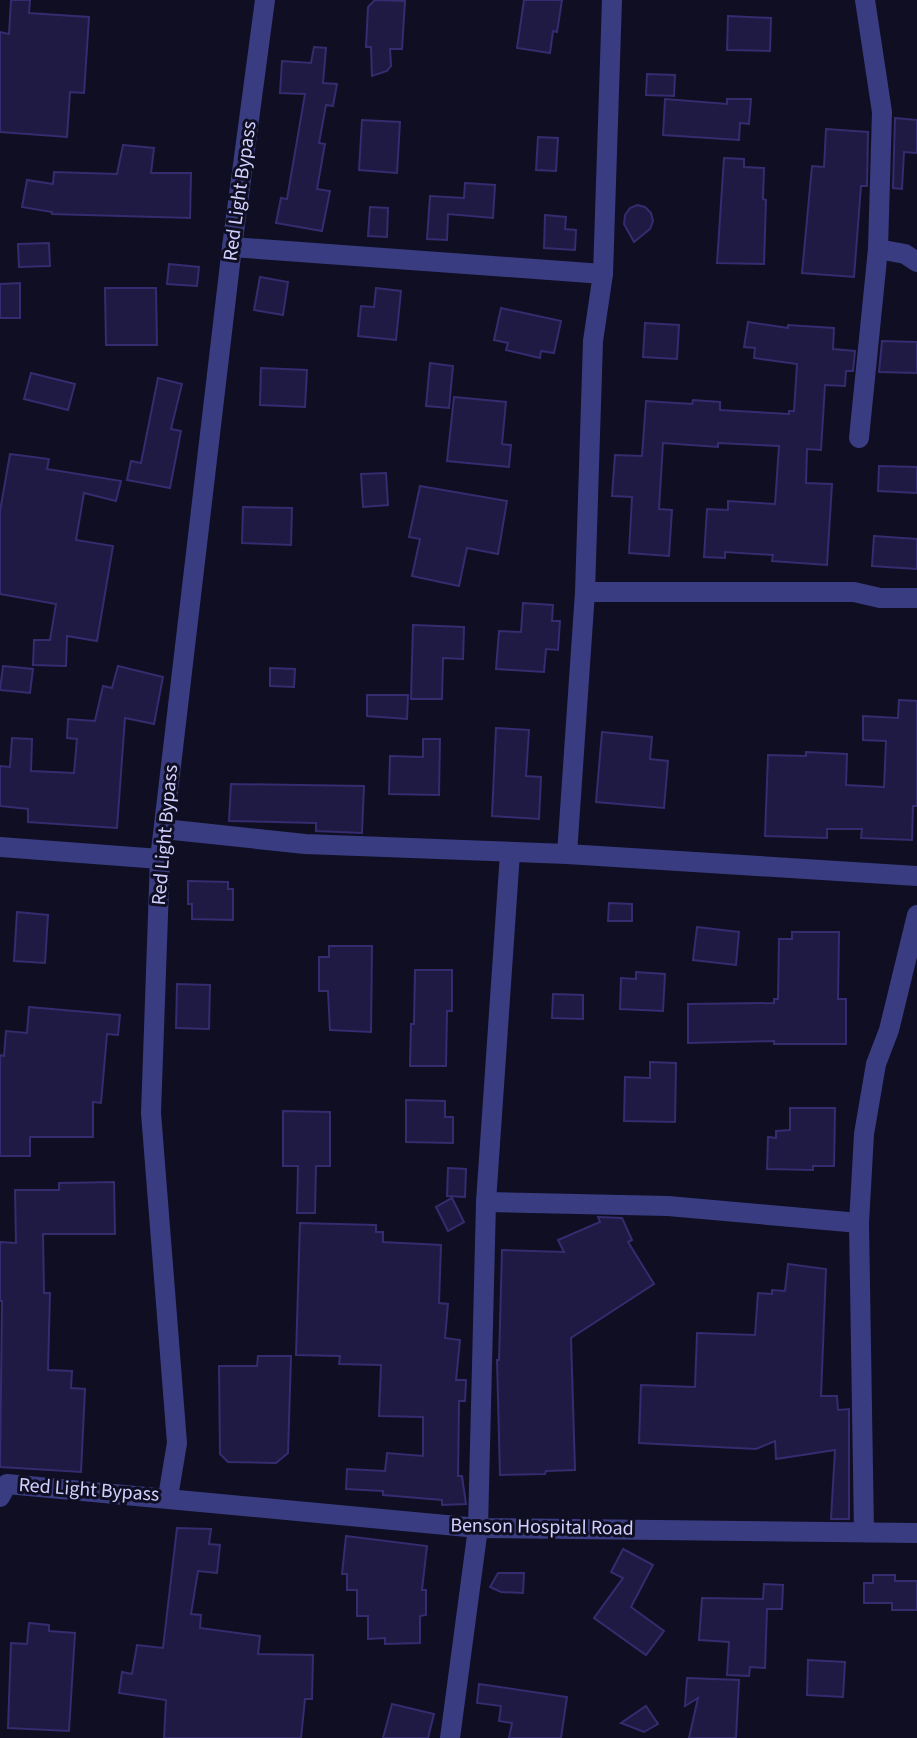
<svg xmlns="http://www.w3.org/2000/svg" width="917" height="1738" viewBox="0 0 917 1738" font-family="'Source Sans 3',sans-serif">
<rect width="100%" height="100%" fill="#100e22"/>
<g fill="#1f1a43" stroke="#342c6f" stroke-width="2">
<polygon points="11,0 30,0 29,13 89,17 84,93 70,92 67,137 0,132 0,32 9,34"/>
<polygon points="375,0 405,1 402,49 390,49 391,66 387,71 372,76 371,47 366,47 368,7"/>
<polygon points="524,0 562,0 557,32 553,31 550,53 517,48"/>
<polygon points="728,16 771,18 770,51 727,50"/>
<polygon points="314,47 326,48 323,83 337,84 333,106 326,105 319,143 325,144 317,189 330,191 322,231 276,223 281,198 287,199 305,94 280,93 282,61 311,63"/>
<polygon points="647,74 675,75 674,96 646,95"/>
<polygon points="665,99 727,104 727,99 751,99 749,124 740,123 739,140 663,135"/>
<polygon points="895,118 917,120 917,153 904,152 902,189 893,188"/>
<polygon points="362,120 400,122 397,173 359,170"/>
<polygon points="826,129 868,132 867,186 861,186 854,277 802,273 812,166 824,167"/>
<polygon points="538,137 558,138 556,171 536,170"/>
<polygon points="123,145 154,148 151,173 191,173 190,218 52,214 52,212 22,207 27,180 53,184 54,172 117,174"/>
<polygon points="724,158 744,159 744,167 764,168 763,199 766,200 764,264 717,263"/>
<polygon points="465,183 495,185 493,218 448,214 447,240 427,239 430,196 464,198"/>
<polygon points="637,205 645,207 651,213 653,221 650,229 634,242 624,224 625,215 630,208"/>
<polygon points="370,207 388,208 387,237 368,236"/>
<polygon points="545,215 566,217 565,229 576,230 575,250 544,248"/>
<polygon points="49,243 50,266 19,267 18,244"/>
<polygon points="169,264 199,267 197,286 167,284"/>
<polygon points="260,277 288,282 283,315 254,310"/>
<polygon points="20,283 20,318 0,318 0,284"/>
<polygon points="105,288 156,288 157,345 106,345"/>
<polygon points="376,288 401,291 396,340 358,336 361,306 374,307"/>
<polygon points="501,308 561,321 554,353 541,351 540,358 506,350 508,343 494,340"/>
<polygon points="748,322 788,328 788,325 834,328 833,349 855,351 853,371 846,371 845,386 825,385 821,450 807,449 806,483 832,484 827,565 772,561 773,555 725,552 725,558 704,557 707,509 728,510 728,501 775,504 779,446 718,443 718,447 663,443 659,509 672,510 669,556 629,553 632,497 612,496 615,455 642,456 646,401 692,404 693,400 720,402 720,410 789,414 789,411 794,411 797,364 754,358 755,348 744,347"/>
<polygon points="645,323 679,325 677,359 643,357"/>
<polygon points="882,341 917,342 917,373 879,372"/>
<polygon points="430,363 453,366 449,408 426,406"/>
<polygon points="261,368 307,370 305,407 260,405"/>
<polygon points="31,373 75,384 68,410 24,399"/>
<polygon points="158,378 182,384 171,429 181,431 170,488 127,480 131,461 141,463"/>
<polygon points="454,397 506,402 502,444 511,445 509,467 447,461"/>
<polygon points="10,454 49,459 47,469 121,481 116,501 84,493 76,540 113,546 97,641 67,636 66,666 33,665 34,640 50,640 56,604 0,594 0,511"/>
<polygon points="879,466 917,467 917,493 878,491"/>
<polygon points="386,473 388,505 363,507 361,474"/>
<polygon points="420,486 507,501 498,554 467,548 459,586 412,576 420,539 409,537"/>
<polygon points="243,507 292,508 291,545 242,543"/>
<polygon points="874,536 917,539 917,569 872,566"/>
<polygon points="523,603 553,605 552,621 560,621 558,650 546,649 544,672 496,669 499,631 521,632"/>
<polygon points="413,625 464,627 463,659 443,658 442,699 411,699"/>
<polygon points="3,666 33,669 30,693 0,690"/>
<polygon points="118,666 163,677 154,724 125,718 117,828 28,822 28,809 0,806 0,766 10,767 12,738 32,739 31,771 74,773 77,739 67,738 68,719 95,721 103,686 112,688"/>
<polygon points="270,668 295,669 294,687 270,686"/>
<polygon points="367,695 408,695 407,719 367,716"/>
<polygon points="899,700 917,701 917,806 913,806 912,840 861,838 862,829 827,829 827,838 765,836 768,755 806,756 806,752 847,754 846,785 884,787 886,741 863,740 863,716 898,718"/>
<polygon points="496,728 529,730 526,776 541,777 539,819 492,816"/>
<polygon points="602,732 652,737 650,759 668,761 664,808 596,802"/>
<polygon points="423,739 440,739 439,795 389,794 390,756 423,757"/>
<polygon points="231,784 364,786 362,833 316,831 316,823 229,821"/>
<polygon points="188,881 228,882 228,889 233,889 233,920 192,919 192,904 188,904"/>
<polygon points="609,903 632,904 632,921 608,921"/>
<polygon points="17,912 48,915 45,963 14,961"/>
<polygon points="697,927 739,932 736,965 693,960"/>
<polygon points="792,932 839,932 838,999 846,999 846,1044 774,1044 774,1041 688,1043 688,1004 774,1003 774,999 778,999 779,939 792,939"/>
<polygon points="329,946 372,946 371,1032 330,1030 328,991 319,991 319,957 329,957"/>
<polygon points="415,970 452,970 452,1011 447,1011 446,1066 410,1066 411,1024 414,1024"/>
<polygon points="636,972 665,974 663,1011 620,1009 621,978 636,979"/>
<polygon points="177,984 210,985 209,1029 176,1028"/>
<polygon points="553,994 583,995 583,1019 552,1018"/>
<polygon points="29,1007 120,1015 118,1035 107,1034 101,1103 93,1102 93,1137 30,1137 30,1156 0,1156 0,1055 4,1056 6,1031 27,1033"/>
<polygon points="650,1062 676,1063 675,1122 624,1121 625,1077 650,1078"/>
<polygon points="406,1100 445,1101 445,1117 453,1117 453,1143 406,1142"/>
<polygon points="790,1108 835,1108 834,1166 813,1166 813,1170 767,1169 768,1137 776,1138 776,1131 790,1130"/>
<polygon points="283,1111 330,1112 330,1166 316,1166 315,1213 297,1213 298,1166 283,1166"/>
<polygon points="448,1168 466,1169 465,1197 447,1196"/>
<polygon points="114,1182 115,1234 43,1234 44,1293 50,1293 48,1370 72,1371 71,1388 85,1389 81,1472 0,1467 2,1301 0,1301 0,1242 16,1243 15,1190 59,1190 59,1183"/>
<polygon points="452,1198 464,1222 448,1231 436,1207"/>
<polygon points="598,1217 622,1218 632,1240 628,1242 654,1284 571,1338 575,1470 546,1471 545,1474 500,1475 497,1360 499,1360 502,1250 564,1252 558,1240 600,1222"/>
<polygon points="300,1223 376,1225 376,1232 383,1232 383,1242 441,1245 439,1303 448,1304 445,1338 460,1340 456,1380 466,1380 465,1401 459,1401 458,1476 462,1476 466,1504 442,1505 442,1500 383,1495 383,1491 346,1489 347,1469 385,1471 387,1453 423,1456 423,1417 379,1416 381,1365 339,1364 340,1356 296,1355"/>
<polygon points="788,1264 826,1269 821,1396 837,1396 838,1410 849,1409 849,1519 831,1519 835,1450 776,1459 775,1441 756,1449 639,1443 641,1385 695,1387 697,1333 755,1335 758,1293 772,1294 772,1290 785,1291"/>
<polygon points="258,1356 291,1356 288,1453 276,1463 228,1462 220,1454 219,1366 257,1366"/>
<polygon points="177,1528 211,1529 209,1544 220,1545 217,1573 198,1571 191,1614 201,1615 200,1628 260,1636 258,1654 313,1655 312,1699 305,1699 301,1738 164,1738 166,1700 119,1693 122,1672 132,1674 137,1645 163,1648"/>
<polygon points="346,1536 427,1546 422,1590 426,1590 426,1615 420,1616 420,1643 385,1644 385,1638 368,1639 368,1616 357,1616 357,1590 347,1590 347,1574 342,1574"/>
<polygon points="623,1549 653,1565 631,1607 664,1631 646,1655 594,1618 623,1578 611,1572"/>
<polygon points="498,1573 524,1573 523,1593 501,1592 490,1587"/>
<polygon points="873,1575 895,1575 895,1581 917,1581 917,1610 892,1610 892,1603 864,1603 864,1583 873,1583"/>
<polygon points="764,1584 783,1585 782,1609 767,1609 765,1668 750,1667 749,1676 727,1675 729,1642 699,1640 702,1598 763,1599"/>
<polygon points="29,1623 49,1625 49,1631 75,1633 69,1731 8,1728 11,1643 27,1644"/>
<polygon points="808,1660 845,1662 843,1697 807,1695"/>
<polygon points="687,1678 739,1680 736,1738 689,1738 698,1698 685,1706"/>
<polygon points="479,1684 567,1697 561,1738 509,1738 512,1723 499,1721 501,1706 477,1703"/>
<polygon points="392,1704 434,1714 428,1738 383,1738"/>
<polygon points="646,1706 658,1724 644,1732 621,1723"/>
</g>
<g fill="none" stroke-linecap="round" stroke-linejoin="round">
<g stroke="#393c81" stroke-width="20">
<polyline points="232,247 603,274"/>
<polyline points="878,249 905,254 917,262"/>
<polyline points="859,438 878,249 882,112 865,0"/>
<polyline points="585,592 854,592 880,598 917,598"/>
<polyline points="164,829 305,844 567,854 917,876"/>
<polyline points="0,847 160,859"/>
<polyline points="567,854 585,592 593,341 603,274 612,0"/>
<polyline points="486,1202 668,1206 859,1223"/>
<polyline points="168,1497 177,1443 151,1113 160,859 232,247 265,0"/>
<polyline points="864,1532 859,1223 864,1134 876,1064 889,1030 917,915"/>
<polyline points="450,1738 478,1528 486,1202 510,853"/>
</g>
<polyline stroke="#393c81" stroke-width="20" points="0,1497 7,1484 478,1528 917,1533"/>
</g>
<g text-anchor="middle" dominant-baseline="central" stroke-width="6" stroke-linejoin="round" paint-order="stroke">
<g font-size="20" fill="#d1d0fe" stroke="#100e22">
<text transform="translate(240 191) rotate(-82)">Red Light Bypass</text>
<text transform="translate(165 835) rotate(-85)">Red Light Bypass</text>
<text transform="translate(89 1490) rotate(4)">Red Light Bypass</text>
<text transform="translate(542 1527) rotate(1)">Benson Hospital Road</text>
</g>
</g>
</svg>
